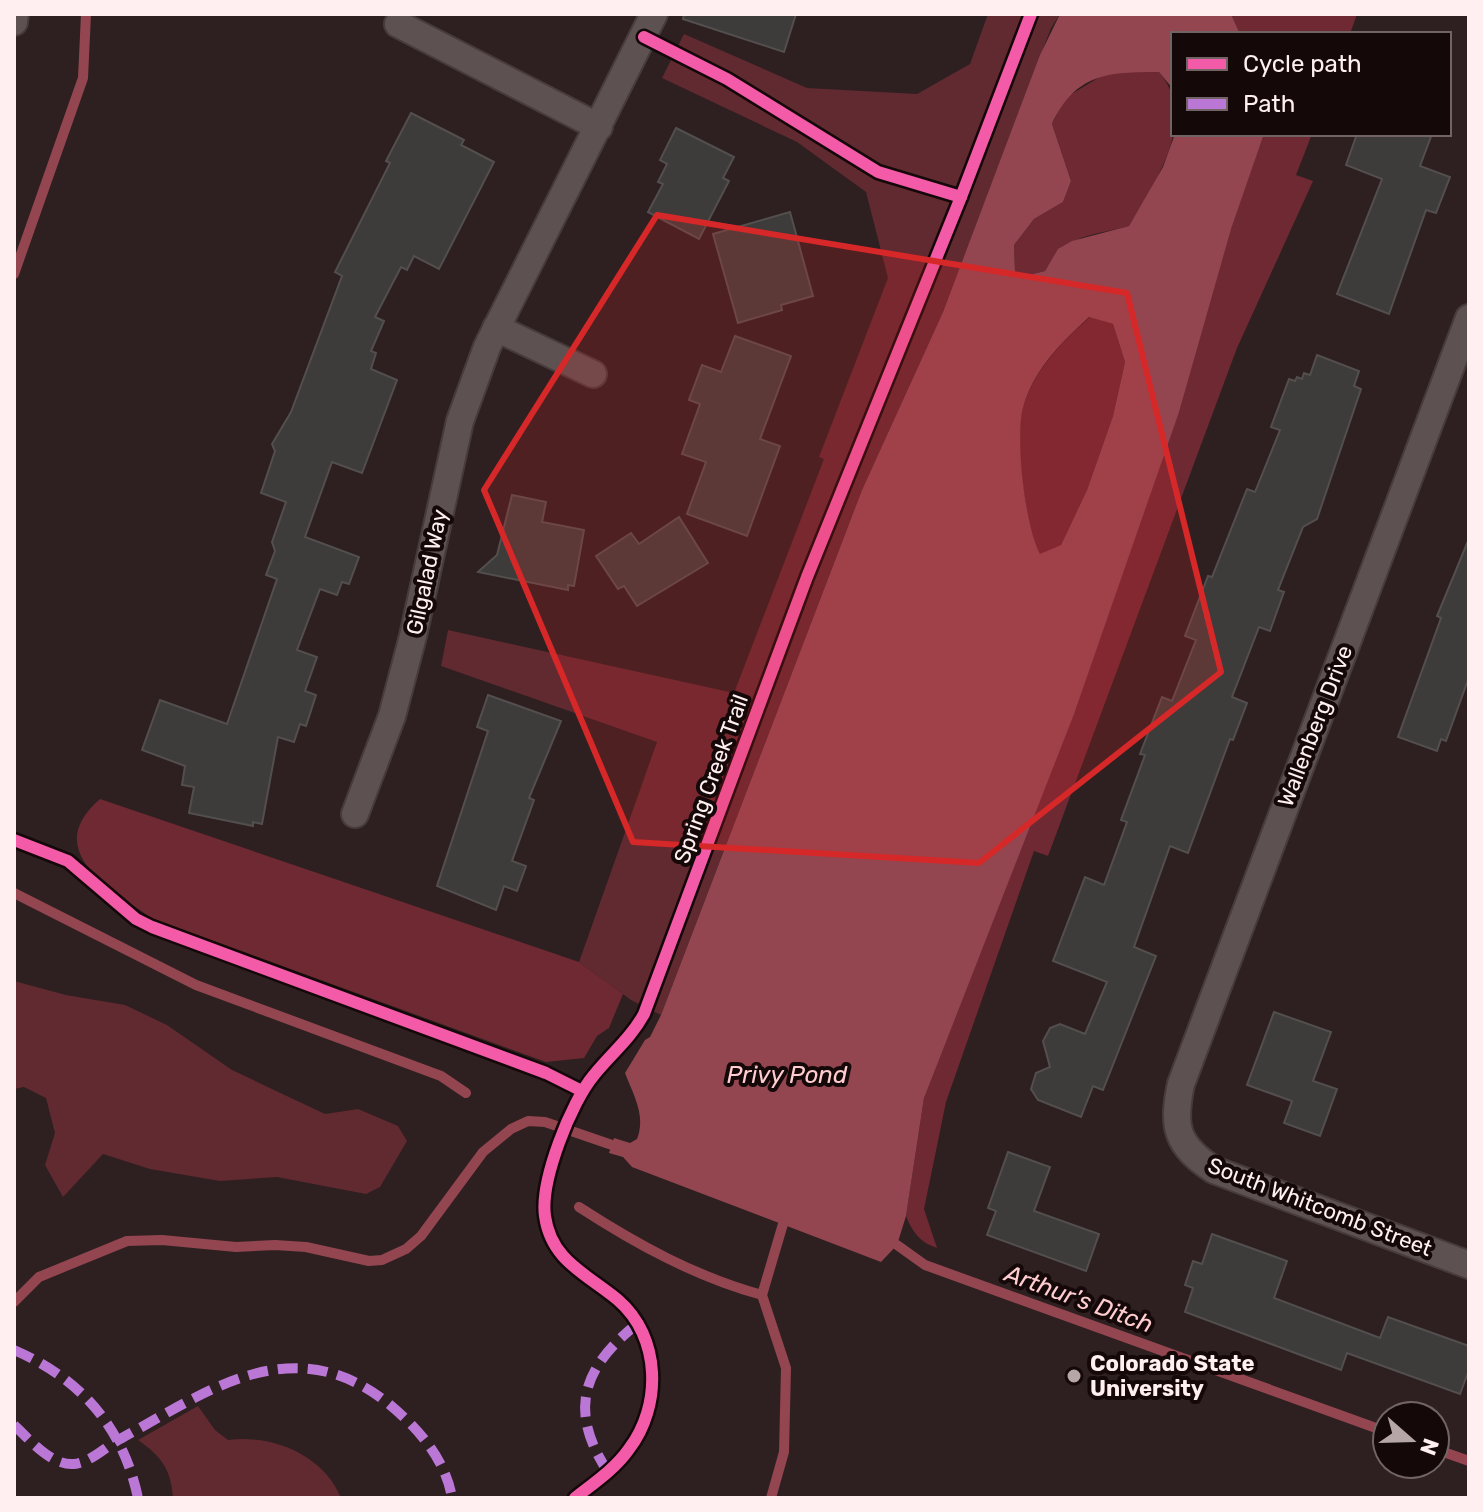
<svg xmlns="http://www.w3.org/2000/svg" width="1483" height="1512" viewBox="0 0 1483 1512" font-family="Rubik,sans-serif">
<rect width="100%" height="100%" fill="#2e1f20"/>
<g fill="#612930">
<polygon points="988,14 1060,14 1051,28 943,312 862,490 661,1015 631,1000 579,962 657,742 441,666 448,630 734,693 824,459 819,457 888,278 866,192 797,142 662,78 684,34 807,88 917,94 970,64"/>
<polygon points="14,981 66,995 125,1005 167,1025 232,1070 325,1114 358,1109 398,1126 407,1141 380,1187 366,1194 277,1177 220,1181 150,1169 103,1154 63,1197 45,1165 55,1133 46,1098 24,1087 14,1089"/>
<path d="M 198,1406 L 215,1430 L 228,1440 C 272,1434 324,1455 341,1498 L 173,1498 C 171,1469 161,1456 138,1440 Z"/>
</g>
<g fill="#6f2933">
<polygon points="1231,14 1357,14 1350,34 1240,34"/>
<path d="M 1108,72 L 1159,72 C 1199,120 1156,180 1129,226 C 1089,237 1067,233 1045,271 L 1021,277 L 1015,272 L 1014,245 L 1034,219 L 1063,202 L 1071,181 L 1052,124 L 1065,98 Z"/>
<path d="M 1264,134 L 1312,134 L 1296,175 L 1313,181 L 1237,348 L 1048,856 L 1034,851 L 946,1102 L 924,1209 L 937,1248 C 921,1243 912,1232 906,1216 L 924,1098 Z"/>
<path d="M 1090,317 L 1113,324 L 1125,362 L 1113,416 L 1087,490 L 1061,545 L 1040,555 C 1025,525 1013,435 1024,404 C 1037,367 1062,342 1090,317 Z"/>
<path d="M 100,799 L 579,962 L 623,994 L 609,1028 L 597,1036 L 584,1058 L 546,1062 L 153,919 C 111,889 40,851 100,799 Z"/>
</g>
<path fill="#934650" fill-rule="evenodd" d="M 1060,14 L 1231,14 L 1240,34 L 1173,34 L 1173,89 L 1159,72 C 1108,72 1076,73 1052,124 L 1071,181 L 1063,202 L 1034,219 L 1014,245 L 1015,272 L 1021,277 L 1045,271 L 1058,249 L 1072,241 L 1129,226 L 1163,167 L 1175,134 L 1264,134 L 1231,229 L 1179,412 L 1074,714 L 924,1098 L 906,1216 L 897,1245 L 881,1262 L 632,1167 L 623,1157 L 609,1153 L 614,1138 L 630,1143 L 637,1139 C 646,1116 634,1096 625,1073 L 645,1040 L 650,1037 L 661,1015 L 862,490 L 943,312 L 1040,55 ZM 1089,317 L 1113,324 L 1125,362 L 1113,416 L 1087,490 L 1061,545 L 1040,554 C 1025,526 1014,434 1024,404 C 1036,367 1062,342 1089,317 Z"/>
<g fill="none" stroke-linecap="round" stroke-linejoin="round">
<g stroke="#934650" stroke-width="10">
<polyline points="14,274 83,78 86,14"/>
<polyline points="14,893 196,985 441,1076 466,1093"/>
<path d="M 579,1207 C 636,1244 696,1277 762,1295"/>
<polyline points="897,1245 925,1265 1387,1432"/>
<polyline points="14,1302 39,1277 127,1241 162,1240 236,1247 275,1245 306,1247 369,1261 382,1260 406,1249 421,1236 483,1152 511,1129 528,1121 545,1122 612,1145"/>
<polyline points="1435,1449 1469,1461"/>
<polyline points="771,1498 784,1452 786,1368 762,1295 783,1224"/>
</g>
</g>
<g fill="#3e3c3b" stroke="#524f4e" stroke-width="2">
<polygon points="684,14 796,14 784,52 683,19"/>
<polygon points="411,113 464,140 461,145 494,162 439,269 414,256 407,270 401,267 375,317 384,321 371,351 376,353 371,369 397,380 362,473 332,462 305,537 359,557 349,584 342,582 337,595 320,589 297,650 317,657 305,691 316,695 306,726 300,724 294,742 278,737 262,824 253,822 253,826 189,813 194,787 182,785 185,766 142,750 160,700 227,724 277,579 266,575 275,551 272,542 286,502 261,493 275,451 272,444 291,412 342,276 335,272 390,163 386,161"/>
<polygon points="676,128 734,157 723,178 729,181 699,239 648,212 663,184 658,182 667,164 660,160"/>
<polygon points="1357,134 1432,134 1420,166 1450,177 1436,213 1426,210 1389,314 1337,294 1382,179 1346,165"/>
<polygon points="790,212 813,296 781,305 782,310 738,323 713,234"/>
<polygon points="735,336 791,356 760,439 780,446 747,536 687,514 706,462 682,454 700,404 689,400 702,365 721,372"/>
<polygon points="1317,355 1359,371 1354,386 1361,389 1317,519 1303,527 1278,590 1284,592 1270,631 1259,627 1232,697 1247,703 1233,740 1230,739 1188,853 1170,846 1134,947 1156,956 1103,1090 1093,1086 1081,1117 1038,1100 1031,1089 1036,1073 1050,1067 1043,1041 1050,1028 1060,1024 1085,1034 1107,982 1053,961 1085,877 1104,885 1127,822 1121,820 1145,755 1140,754 1162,697 1172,701 1196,640 1185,636 1208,576 1212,577 1247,489 1255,492 1280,430 1271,427 1289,379 1295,381 1297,377 1302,379 1304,373 1310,375"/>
<polygon points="512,495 546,502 542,522 584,530 574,586 568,585 568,590 478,572 497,555"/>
<polygon points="679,517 708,563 637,606 624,586 618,589 596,556 631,533 639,544"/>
<polygon points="1468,541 1469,677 1446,741 1441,739 1437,751 1398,737 1441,618 1437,616"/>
<polygon points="488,695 561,721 529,798 534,800 512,861 526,866 517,891 504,886 496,910 437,886 488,731 477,727"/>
<polygon points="1274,1012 1331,1032 1313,1081 1337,1089 1320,1136 1284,1123 1292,1101 1247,1085"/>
<polygon points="1008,1152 1050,1167 1034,1211 1099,1234 1086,1271 987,1235 996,1211 988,1208"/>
<polygon points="1212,1234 1287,1261 1274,1298 1380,1338 1388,1317 1469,1346 1469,1370 1460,1394 1347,1353 1341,1370 1185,1312 1193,1288 1185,1285 1193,1261 1202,1264"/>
</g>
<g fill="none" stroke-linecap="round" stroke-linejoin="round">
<g stroke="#473b3c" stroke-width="30">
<g id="street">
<polyline points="14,22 15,14"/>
<polyline points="398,24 599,127"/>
<path d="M 1469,318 L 1181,1084 C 1172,1127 1176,1145 1214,1170 L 1469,1265"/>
<polyline points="496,328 593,374"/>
<polyline points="355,814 392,716 413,636 460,421 487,347 654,14"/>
</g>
</g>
<use href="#street" stroke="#5d5152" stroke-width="26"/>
<g stroke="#ba77d6" stroke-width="10" stroke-dasharray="20 10" stroke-linecap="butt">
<path d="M 14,1350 C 81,1379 123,1427 138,1498"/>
<path d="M 14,1425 C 29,1439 51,1466 74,1464 C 92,1462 106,1446 122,1438 C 211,1389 294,1328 389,1404 C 418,1428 446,1460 452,1498"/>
<path d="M 608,1472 C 568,1411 582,1368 637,1324"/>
</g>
<g stroke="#140809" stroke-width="17">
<g id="cycleway">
<polyline points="644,37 727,79 878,172 961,197"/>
<polyline points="14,840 68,861 136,919 152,927 546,1073 582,1091"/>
<path d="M 575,1498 C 594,1483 615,1469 629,1449 C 662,1406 661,1337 618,1300 C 587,1274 551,1261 545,1216 C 540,1181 571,1102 594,1075 C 611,1054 631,1038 644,1014 L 807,577 L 961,197 L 1031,14"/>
</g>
</g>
<use href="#cycleway" stroke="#f35aa7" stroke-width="12"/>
</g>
<path fill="#d62828" fill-opacity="0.2" stroke="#d62828" stroke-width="6" stroke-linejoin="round" d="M 657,215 L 1127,293 L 1221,672 L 979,863 L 633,842 L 484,490 Z"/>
<circle fill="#b6a6a7" stroke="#140809" stroke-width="3" cx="1074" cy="1376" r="8"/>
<g text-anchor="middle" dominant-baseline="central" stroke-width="8" stroke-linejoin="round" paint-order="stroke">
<g font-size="22" fill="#ffeff0" stroke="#140809">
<text transform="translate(427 572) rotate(-78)">Gilgalad Way</text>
<text transform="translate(1315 726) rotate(-69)">Wallenberg Drive</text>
<text transform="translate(711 779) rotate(-70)">Spring Creek Trail</text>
<text transform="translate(1320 1207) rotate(21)">South Whitcomb Street</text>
</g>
<g font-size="22" font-weight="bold" fill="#ffeff0" stroke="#140809" text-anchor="start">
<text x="1090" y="1363">Colorado State<tspan x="1090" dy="25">University</tspan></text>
</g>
<g font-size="24" font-style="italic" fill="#ffcdd0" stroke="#140809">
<text x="787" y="1075">Privy Pond</text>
<text transform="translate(1079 1299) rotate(20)">Arthur's Ditch</text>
</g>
</g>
<rect width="1483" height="1512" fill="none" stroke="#ffeff0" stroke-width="32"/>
<rect x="1171" y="32" width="280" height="104" fill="#140809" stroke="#726465" stroke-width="2"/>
<rect x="1187" y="58" width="40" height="12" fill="#f35aa7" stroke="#726465" stroke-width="2"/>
<text x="1243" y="72" font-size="24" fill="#ffeff0">Cycle path</text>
<rect x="1187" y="98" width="40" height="12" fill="#ba77d6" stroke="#726465" stroke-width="2"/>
<text x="1243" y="112" font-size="24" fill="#ffeff0">Path</text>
<g transform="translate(1411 1440) rotate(110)"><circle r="38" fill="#140809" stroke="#726465" stroke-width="2"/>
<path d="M0-6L14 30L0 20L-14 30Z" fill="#b6a6a7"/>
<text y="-12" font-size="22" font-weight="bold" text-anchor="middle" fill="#ffeff0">N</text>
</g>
</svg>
